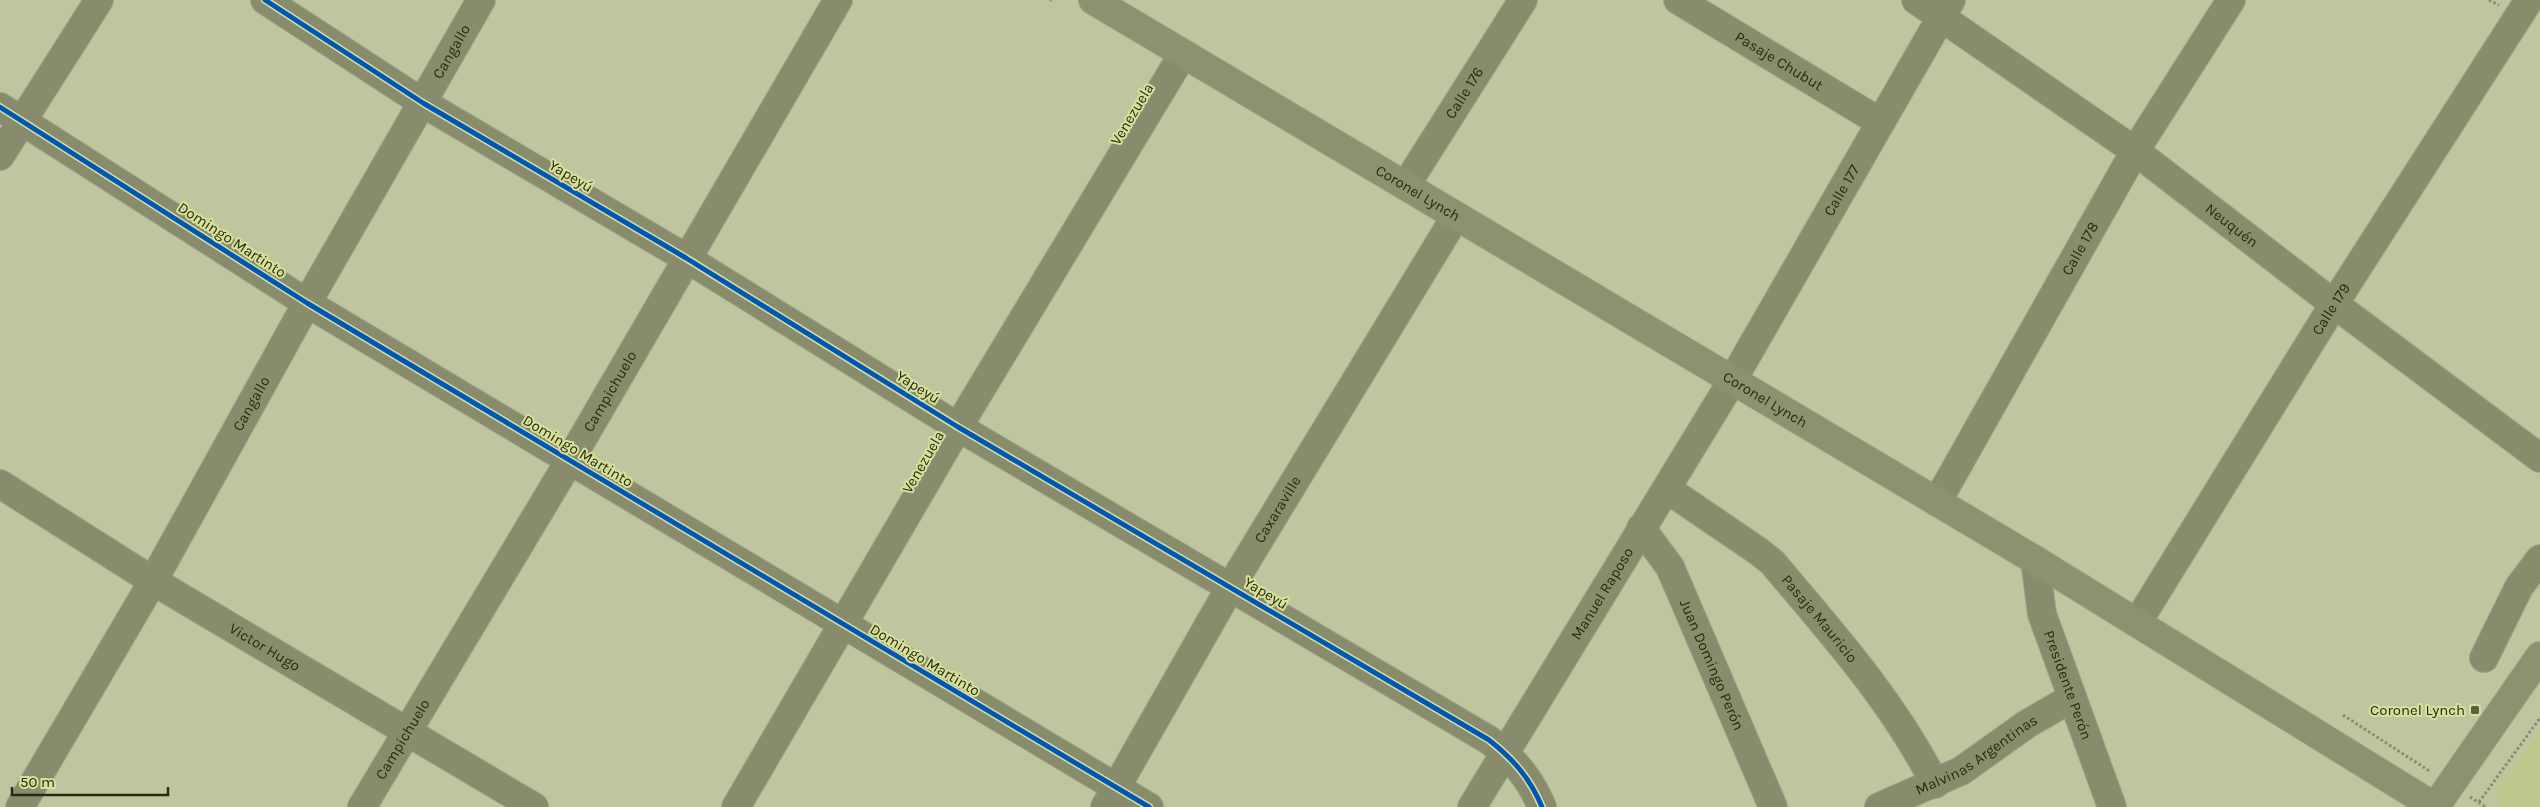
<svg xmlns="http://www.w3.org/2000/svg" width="2540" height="807" viewBox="0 0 2540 807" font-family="Karla,sans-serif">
<rect width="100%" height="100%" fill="#bfc59e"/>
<polygon fill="#bfc88c" points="2540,730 2540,807 2500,807 2497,791"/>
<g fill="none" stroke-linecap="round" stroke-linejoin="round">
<g stroke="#9ea385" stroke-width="30">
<g id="minor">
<path d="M 265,0 L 423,103 L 686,258 L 958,427 L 1489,740 C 1513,759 1530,778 1542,807"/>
<path id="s1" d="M 1678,0 L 1880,122"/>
<path id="s2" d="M 1916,0 L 2135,151 L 2334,304 L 2540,458"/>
<polyline points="0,107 307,303 1149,807"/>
<polyline points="0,156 99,0"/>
<path id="s3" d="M 1406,185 L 1523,0"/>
<path id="s4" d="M 0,484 L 153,581 L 534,807"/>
<path id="s5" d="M 1667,489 L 1758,551 L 1772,562 C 1831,632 1894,702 1935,784"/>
<path id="s6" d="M 1937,502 L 2135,151 L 2231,0"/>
<path id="s7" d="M 1641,528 L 1670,567 L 1773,807"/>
<path id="s8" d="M 2035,560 L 2042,614 L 2112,807"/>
<path id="s9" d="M 2137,623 L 2334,304 L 2529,0"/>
<polyline points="2484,658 2519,587 2540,559"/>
<path id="s10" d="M 20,807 L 153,581 L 307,303 L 481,0"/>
<path id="s11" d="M 362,807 L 570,460 L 838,0"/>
<polyline points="736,807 958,427 1183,54"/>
<path id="s12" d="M 1105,807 L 1231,586 L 1456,216"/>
<path id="s13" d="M 1472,807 L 1732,381 L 1951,0"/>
<path id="s14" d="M 1879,807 L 1961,771 L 2027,724 L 2072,698"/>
</g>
</g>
<g stroke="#9ea385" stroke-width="30">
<g id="major">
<path id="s15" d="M 1093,0 L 2035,560 L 2435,807"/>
<polyline points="2435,807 2540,656"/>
</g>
</g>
<g stroke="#888b70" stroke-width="3" stroke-dasharray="2.5 2.5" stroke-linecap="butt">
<polyline points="2489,0 2499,5"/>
<polyline points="1050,1 1051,0"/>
<polyline points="2343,715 2431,772"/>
<polyline points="2470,797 2486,807"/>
<polyline points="2479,802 2540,718"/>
</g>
<use href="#minor" stroke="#888c6c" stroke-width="28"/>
<use href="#major" stroke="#8c9170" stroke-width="28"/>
<g stroke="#d7e19c" stroke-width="8">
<g id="cycleway">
<path d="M 265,0 L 423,103 L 686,258 L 958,427 L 1489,740 C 1513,759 1530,778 1542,807"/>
<polyline points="0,107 307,303 1149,807"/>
</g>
</g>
<use href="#cycleway" stroke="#0057b8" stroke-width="5"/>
</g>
<rect fill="#5d6141" stroke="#d7e19c" stroke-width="2" x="2470" y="705" width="10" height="10" rx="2.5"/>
<g text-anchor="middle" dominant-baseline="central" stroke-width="4" stroke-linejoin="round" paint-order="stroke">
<g font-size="15" fill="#282b0f" stroke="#d7e19c">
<text stroke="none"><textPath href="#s10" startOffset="870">Cangallo</textPath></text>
<text stroke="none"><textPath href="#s1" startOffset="118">Pasaje Chubut</textPath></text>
<text stroke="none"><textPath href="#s3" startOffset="109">Calle 176</textPath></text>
<text transform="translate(1132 114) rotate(-59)">Venezuela</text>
<text transform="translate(571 176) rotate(31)">Yapeyú</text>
<text stroke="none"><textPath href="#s13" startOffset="719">Calle 177</textPath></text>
<text stroke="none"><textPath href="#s15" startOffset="378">Coronel Lynch</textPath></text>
<text stroke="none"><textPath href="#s2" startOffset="388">Neuquén</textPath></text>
<text transform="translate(232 240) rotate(33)">Domingo Martinto</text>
<text stroke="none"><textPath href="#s6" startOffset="291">Calle 178</textPath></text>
<text stroke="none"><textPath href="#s9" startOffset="369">Calle 179</textPath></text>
<text transform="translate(918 387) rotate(32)">Yapeyú</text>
<text stroke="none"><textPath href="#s11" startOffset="484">Campichuelo</textPath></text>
<text stroke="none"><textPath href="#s15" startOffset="782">Coronel Lynch</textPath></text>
<text stroke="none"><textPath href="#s10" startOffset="465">Cangallo</textPath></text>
<text transform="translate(578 451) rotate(31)">Domingo Martinto</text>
<text transform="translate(923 462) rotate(-60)">Venezuela</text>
<text stroke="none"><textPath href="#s12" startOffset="344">Caxaraville</textPath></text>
<text transform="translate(1266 593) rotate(31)">Yapeyú</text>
<text stroke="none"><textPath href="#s13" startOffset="250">Manuel Raposo</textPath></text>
<text stroke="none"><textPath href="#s5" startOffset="202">Pasaje Mauricio</textPath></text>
<text stroke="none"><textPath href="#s4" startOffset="311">Victor Hugo</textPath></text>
<text transform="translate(925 660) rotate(31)">Domingo Martinto</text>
<text stroke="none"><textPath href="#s7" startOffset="155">Juan Domingo Perón</textPath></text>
<text stroke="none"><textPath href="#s8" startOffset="130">Presidente Perón</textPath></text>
<text stroke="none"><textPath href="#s11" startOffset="79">Campichuelo</textPath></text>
<text stroke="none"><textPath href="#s14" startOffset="111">Malvinas Argentinas</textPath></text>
</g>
<g font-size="15" fill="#282b0f" stroke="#d7e19c" text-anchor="end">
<text x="2465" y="710">Coronel Lynch</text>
</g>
</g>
<path d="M12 787v8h156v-8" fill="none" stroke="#282b0f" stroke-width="2.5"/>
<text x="20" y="787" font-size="15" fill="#282b0f" stroke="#d7e19c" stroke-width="4" paint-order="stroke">50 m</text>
</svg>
